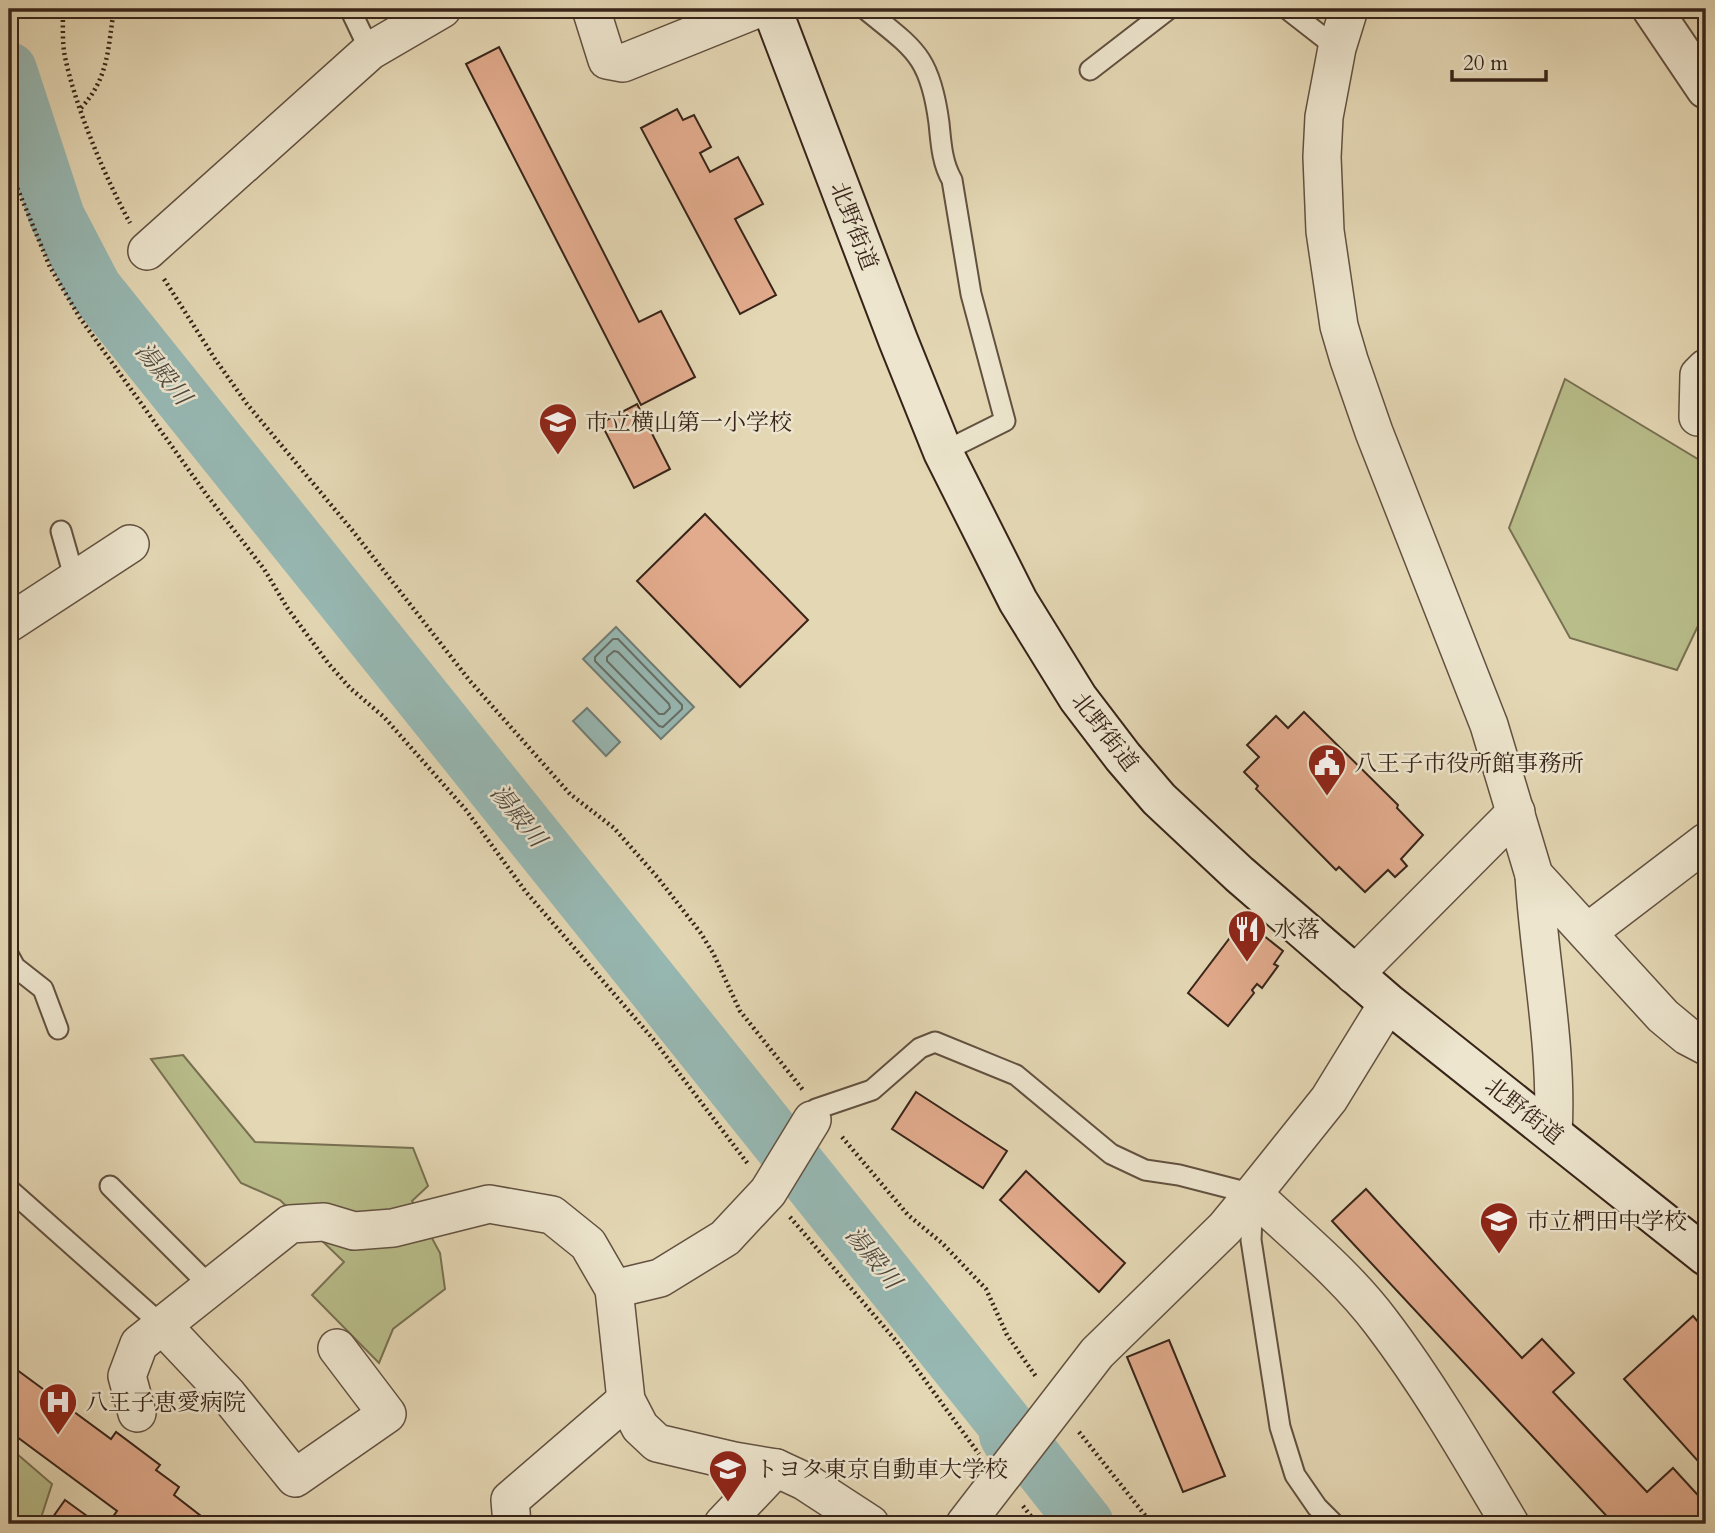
<svg xmlns="http://www.w3.org/2000/svg" width="1715" height="1533" viewBox="0 0 1715 1533" font-family="Cardo,'Noto Serif JP',serif">
<rect width="100%" height="100%" fill="#e4d7b4"/>
<filter id="stains"><feTurbulence type="fractalNoise" baseFrequency=".00286" numOctaves="4"/><feColorMatrix values="0 0 0 0 .2 0 0 0 0 .09 0 0 0 0 .02 0 0 0 .5 -.17"/></filter>
<radialGradient id="worn" r=".72"><stop offset=".6" stop-color="#630" stop-opacity="0"/><stop offset="1" stop-color="#630" stop-opacity=".3"/></radialGradient>
<g fill="#b8bd8a" stroke="#787052" stroke-width="2">
<polygon points="1565,379 1706,464 1706,609 1677,670 1570,638 1509,528"/>
<polygon points="183,1055 255,1142 413,1148 428,1186 412,1201 440,1253 445,1289 393,1329 379,1363 312,1295 344,1262 280,1200 241,1183 151,1059"/>
<polygon points="9,1447 52,1484 39,1524 9,1524"/>
</g>
<g fill="#97b8b3" stroke="#717d75" stroke-width="2">
<polygon points="616,627 694,707 661,739 583,659"/>
<polygon points="587,708 620,742 606,756 573,721"/>
</g>
<g fill="none" stroke-linecap="round" stroke-linejoin="round">
<g stroke="#676e66" stroke-width="2">
<polygon points="613,639 618,639 682,705 682,709 663,727 659,726 595,661 595,657"/>
<polygon points="614,651 618,652 669,704 670,708 664,714 659,714 607,661 607,657"/>
</g>
<polyline stroke="#97b8b3" stroke-width="56" points="9,70 57,217 94,288 1006,1425 1007,1435 1017,1452 1034,1458 1086,1524"/>
</g>
<g fill="#e2ab8d" stroke="#372419" stroke-width="2">
<polygon points="499,47 639,322 661,311 695,377 641,405 466,64"/>
<polygon points="677,109 683,120 694,115 711,147 700,153 710,172 738,157 763,204 735,219 776,295 740,314 641,128"/>
<polygon points="637,404 670,469 634,488 601,423"/>
<polygon points="705,514 808,620 740,687 637,581"/>
<polygon points="1304,712 1398,805 1397,808 1423,835 1401,859 1407,866 1395,877 1388,870 1365,892 1339,867 1336,870 1256,789 1258,786 1244,772 1259,757 1247,745 1276,716 1288,728"/>
<polygon points="1248,914 1263,925 1258,931 1283,951 1274,964 1278,966 1262,988 1257,984 1252,990 1254,993 1228,1026 1188,993"/>
<polygon points="916,1092 1007,1151 983,1188 892,1129"/>
<polygon points="1026,1171 1125,1263 1099,1292 1000,1200"/>
<polygon points="1366,1189 1522,1358 1542,1339 1574,1373 1553,1392 1647,1492 1673,1468 1706,1504 1706,1509 1689,1524 1614,1524 1332,1221"/>
<polygon points="1693,1316 1706,1331 1706,1470 1624,1379"/>
<polygon points="1169,1340 1225,1476 1183,1492 1127,1357"/>
<polygon points="9,1364 111,1439 116,1432 160,1465 156,1470 179,1487 174,1495 201,1516 195,1524 120,1524 112,1518 117,1511 9,1431"/>
<polygon points="65,1500 98,1524 48,1524"/>
</g>
<g fill="none" stroke-linecap="round" stroke-linejoin="round">
<g stroke="#625140" stroke-width="23">
<g id="service">
<polyline points="350,9 370,51"/>
<path d="M 865,9 C 914,49 930,55 939,123 C 941,143 942,163 952,180 L 971,294 L 1005,421 L 943,452"/>
<polyline points="1287,9 1337,48"/>
<polyline points="1090,70 1169,9"/>
<polyline points="61,531 75,580"/>
<polyline points="9,956 15,967 43,989 58,1029"/>
<polyline points="812,1120 816,1109 872,1090 920,1048 935,1042 1016,1075 1111,1154 1145,1170 1179,1175 1253,1194 1251,1240 1280,1427 1295,1475 1317,1507 1334,1524"/>
<polyline points="110,1186 211,1287"/>
<polyline points="9,1189 162,1325"/>
</g>
</g>
<g stroke="#625140" stroke-width="40">
<g id="minor">
<polyline points="591,9 607,60 623,63 757,9"/>
<polyline points="1349,9 1337,48 1324,117 1322,157 1325,231 1339,326 1349,360 1374,432 1489,725 1534,875 1663,1016 1687,1036 1706,1046"/>
<polyline points="147,251 370,51 442,9"/>
<polyline points="1698,417 1699,375 1706,368"/>
<polyline points="9,623 130,544"/>
<path d="M 1534,875 C 1539,961 1558,1047 1553,1134"/>
<polyline points="1588,932 1706,842"/>
<polyline points="1354,975 1516,812"/>
<path d="M 1253,1194 C 1296,1235 1345,1274 1381,1322 C 1429,1385 1470,1456 1510,1524"/>
<polyline points="614,1289 660,1278 725,1238 768,1192 812,1120"/>
<polyline points="162,1325 228,1395 295,1478 387,1414 337,1348"/>
<polyline points="137,1413 127,1376 139,1344 290,1224 324,1222 354,1231 393,1228 489,1204 552,1215 588,1244 614,1289 626,1400 640,1427 657,1443 734,1461 776,1468 804,1481 870,1524"/>
<polyline points="512,1524 510,1500 626,1400"/>
<polyline points="723,1524 776,1468"/>
<polyline points="965,1524 1097,1353 1225,1228 1253,1194 1329,1099 1388,1003"/>
</g>
</g>
<g stroke="#625140" stroke-width="42">
<polyline id="tertiary" points="1652,9 1706,89"/>
</g>
<g stroke="#372419" stroke-width="42">
<polyline id="secondary" points="772,9 898,340 943,452 1018,601 1078,698 1123,757 1159,799 1239,874 1388,1003 1706,1256"/>
</g>
<g stroke="#372419" stroke-width="4.5" stroke-dasharray="2 3.5" stroke-linecap="butt">
<path d="M 63,9 C 63,25 62,42 65,57 C 76,109 105,177 130,223"/>
<path d="M 81,108 C 109,78 108,47 114,9"/>
<polyline points="9,168 50,267 80,318 206,494 264,569 288,609 328,663 350,688 384,717 466,810 526,892 653,1039 748,1164"/>
<polyline points="164,279 215,359 247,404 352,530 470,681 570,794 614,828 658,878 700,932 713,953 740,1011 803,1090"/>
<polyline points="842,1137 908,1215 942,1243 986,1289 1007,1335 1037,1378"/>
<polyline points="790,1217 897,1342 979,1454"/>
<polyline points="1079,1432 1152,1524"/>
<polyline points="1023,1506 1037,1524"/>
</g>
<use href="#service" stroke="#ede5ce" stroke-width="19"/>
<use href="#minor" stroke="#ede5ce" stroke-width="37"/>
<use href="#tertiary" stroke="#ede5ce" stroke-width="38"/>
<use href="#secondary" stroke="#ede5ce" stroke-width="38"/>
</g>
<defs>
<g id="school-pin" transform="scale(2.0125)"><path d="M0 17L-7.5 6A9.5 9.5 0 1 1 7.5 6Z" fill="#8f2418" stroke="#ede5ce"/><path d="M0-5L7-2L0 1L-7-2ZM-4 1L0 2.5L4 1V4Q0 6-4 4Z" fill="#fff"/></g>
<g id="civic-pin" transform="scale(2.0125)"><path d="M0 17L-7.5 6A9.5 9.5 0 1 1 7.5 6Z" fill="#8f2418" stroke="#ede5ce"/><path d="M-.6-6.5H3V-4.5H.6V-3L4-1V1h2V6H-6V1h2V-1L-.6-3ZM-1.2 2.5V6h2.4V2.5Z" fill="#fff"/></g>
<g id="restaurant-pin" transform="scale(2.0125)"><path d="M0 17L-7.5 6A9.5 9.5 0 1 1 7.5 6Z" fill="#8f2418" stroke="#ede5ce"/><path d="M-5-6h1v4h1v-4h1v4h1v-4h1v5L-1.5 .5V6h-2V.5L-5-1ZM5-6V6H3V1.5H1.5Q1.5-4 5-6Z" fill="#fff"/></g>
<g id="hospital-pin" transform="scale(2.0125)"><path d="M0 17L-7.5 6A9.5 9.5 0 1 1 7.5 6Z" fill="#8f2418" stroke="#ede5ce"/><path d="M-5-5h3v3.5h4V-5h3V5h-3V1.5h-4V5h-3Z" fill="#fff"/></g>
</defs>
<g fill-rule="evenodd">
<use href="#school-pin" x="558" y="422"/>
<use href="#civic-pin" x="1327" y="763"/>
<use href="#restaurant-pin" x="1247" y="929"/>
<use href="#school-pin" x="1499" y="1221"/>
<use href="#hospital-pin" x="58" y="1402"/>
<use href="#school-pin" x="728" y="1469"/>
</g>
<g text-anchor="middle" dominant-baseline="central" stroke-width="5" stroke-linejoin="round" paint-order="stroke">
<g font-size="23" fill="#372419" stroke="#ede5ce">
<text transform="translate(854 226) rotate(69)">北野街道</text>
<text transform="translate(1105 732) rotate(52)">北野街道</text>
<text transform="translate(1524 1111) rotate(38)">北野街道</text>
</g>
<g font-size="23" fill="#372419" stroke="#ede5ce" text-anchor="start">
<text x="585" y="422">市立横山第一小学校</text>
<text x="1354" y="763">八王子市役所館事務所</text>
<text x="1274" y="929">水落</text>
<text x="1526" y="1221">市立椚田中学校</text>
<text x="85" y="1402">八王子恵愛病院</text>
<text x="755" y="1469">トヨタ東京自動車大学校</text>
</g>
<g font-size="24" font-style="italic" fill="#4f4940" stroke="#ede5ce">
<text transform="translate(163 374) rotate(51)">湯殿川</text>
<text transform="translate(518 816) rotate(51)">湯殿川</text>
<text transform="translate(873 1258) rotate(51)">湯殿川</text>
</g>
</g>
<rect width="1715" height="1533" fill="none" stroke="#e4d7b4" stroke-width="35"/>
<rect x="10" y="10" width="1694" height="1512" fill="none" stroke="#372419" stroke-width="3.5"/>
<rect x="18" y="18" width="1680" height="1498" fill="none" stroke="#372419" stroke-width="2"/>
<path d="M1452 70v10h94v-10" fill="none" stroke="#372419" stroke-width="3.5"/>
<text x="1463" y="70" font-size="21" fill="#372419" stroke="#ede5ce" stroke-width="5" paint-order="stroke">20 m</text>
<rect width="100%" height="100%" filter="url(#stains)"/>
<rect width="100%" height="100%" fill="url(#worn)"/>
</svg>
